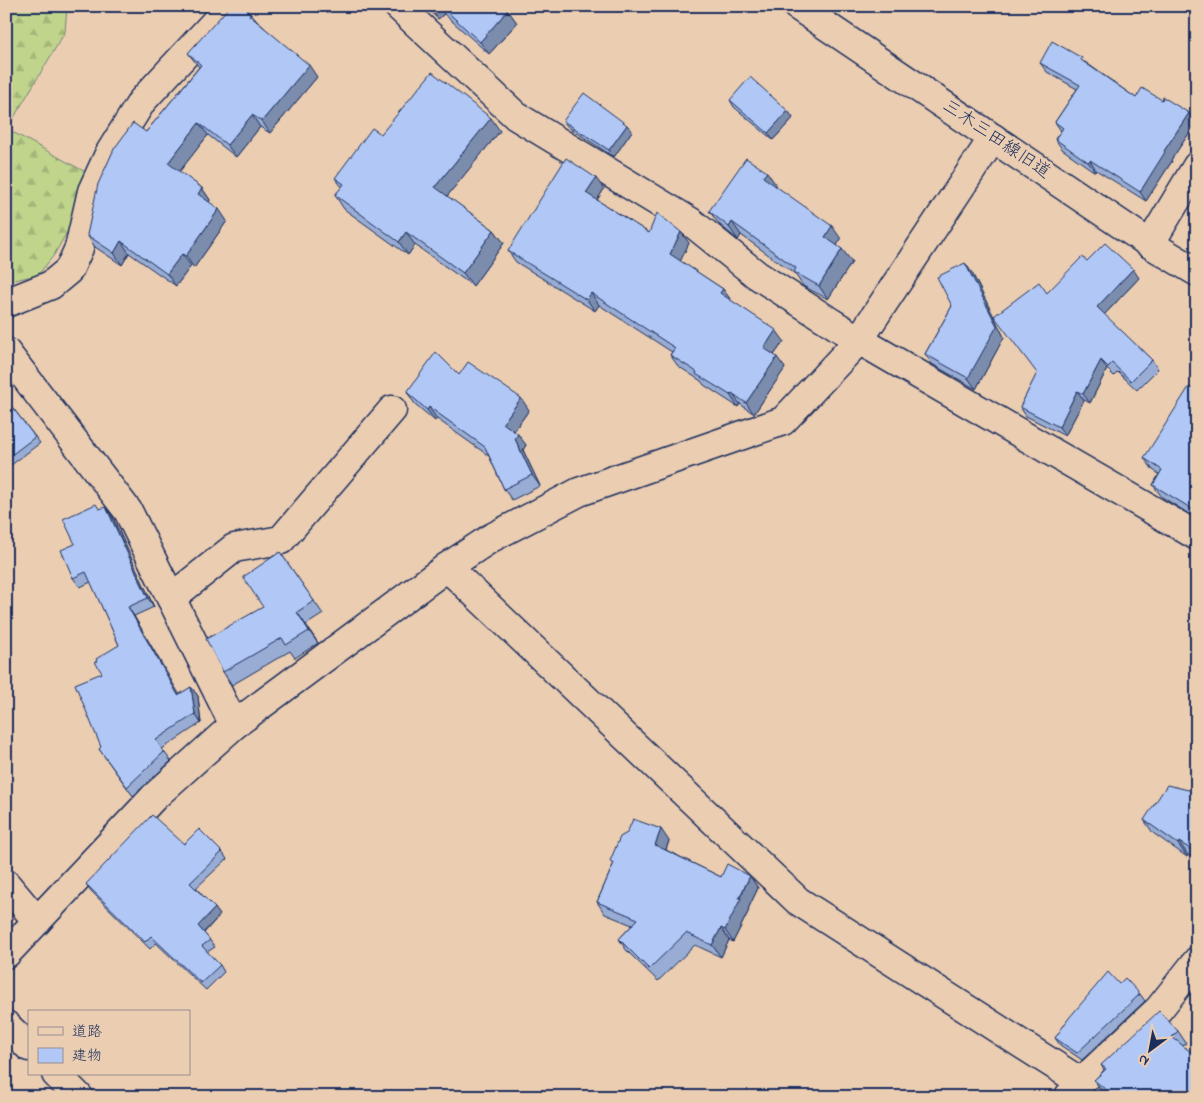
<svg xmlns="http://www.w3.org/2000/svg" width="1203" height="1103" viewBox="0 0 1203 1103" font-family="'Indie Flower','Klee One',sans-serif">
<defs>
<pattern id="forest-firs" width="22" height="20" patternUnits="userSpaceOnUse" patternTransform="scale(1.25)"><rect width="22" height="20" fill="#c0d58b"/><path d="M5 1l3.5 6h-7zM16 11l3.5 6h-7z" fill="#a4b77a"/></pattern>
</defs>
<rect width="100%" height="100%" fill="#ebcdb2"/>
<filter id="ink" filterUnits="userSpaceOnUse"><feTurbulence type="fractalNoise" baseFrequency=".02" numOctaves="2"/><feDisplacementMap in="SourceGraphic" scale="10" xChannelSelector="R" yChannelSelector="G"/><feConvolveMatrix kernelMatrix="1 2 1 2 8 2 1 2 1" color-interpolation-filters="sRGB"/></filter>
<g filter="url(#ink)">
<polygon fill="url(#forest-firs)" stroke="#6e8274" points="6,6 67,6 65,32 7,129 89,174 79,211 54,255 38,275 14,280 6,278"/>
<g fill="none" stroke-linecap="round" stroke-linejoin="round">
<g stroke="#1b2f5e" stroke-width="31">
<g id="minor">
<polyline points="398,6 516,116 691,222 757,275 859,340 1197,536"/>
<polyline points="1150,244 1197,166"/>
<polyline points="6,303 51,285 69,270 79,248 92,191 109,154 142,101 230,6"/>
<polyline points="6,352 128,511 234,725"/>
<polyline points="447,567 798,901 1081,1082"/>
<polyline points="171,598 234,548 281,540 392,410"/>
<polyline points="6,884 37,921"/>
<polyline points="6,954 154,797 234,725 447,567 491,538 579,492 783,421 859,340 993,138"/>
<polyline points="6,1025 29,1047"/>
<polyline points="56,1074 79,1097"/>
<polyline points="1069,1096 1081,1082 1159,1009 1197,961"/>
</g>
</g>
<g stroke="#1b2f5e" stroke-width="31">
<polyline id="tertiary" points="797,6 1150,244 1197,272"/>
</g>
<use href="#minor" stroke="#ebcdb2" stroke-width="28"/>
<use href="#tertiary" stroke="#ebcdb2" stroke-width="28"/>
</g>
<g fill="#98acd4" stroke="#1b2f5e">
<polygon points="421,6 504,6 517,23 489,54 444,14 438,19 425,7 424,9"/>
<polygon points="250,13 256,20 317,77 270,133 260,127 236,157 208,135 179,172 202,188 210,200 209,202 227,221 194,268 191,266 176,286 129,253 122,265 95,247 87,235 146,132 199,67 188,53"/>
<polygon points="1085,62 1136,98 1162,100 1189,113 1196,123 1171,160 1172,161 1146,201 1096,170 1095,172 1062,149 1055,139 1061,131 1055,122 1077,89 1047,72 1040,63"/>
<polygon points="730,100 788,111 793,118 773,140 734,107"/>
<polygon points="563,121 632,131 614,157 568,127"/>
<polygon points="500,131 447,196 494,230 504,243 473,286 415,245 408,255 344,209 335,195 342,187 335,178 381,134"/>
<polygon points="776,185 775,186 841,239 837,245 852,262 828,299 803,286 795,274 741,235 738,240 719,224 709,211"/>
<polygon points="604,189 597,200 649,233 689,243 680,261 723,289 730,300 784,341 774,355 785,368 754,414 740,404 738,407 704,385 701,381 678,366 670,355 672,352 599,305 595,311 516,262 508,251"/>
<polygon points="1087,261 1139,278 1104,315 1152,360 1158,369 1137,390 1118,372 1114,376 1107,369 1090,403 1084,400 1065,436 1026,416 1020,407 1037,374 1047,293"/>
<polygon points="965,263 972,273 1004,337 976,389 932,364 925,354 952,306"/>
<polygon points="459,375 529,410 514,431 526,445 523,450 540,486 512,500 504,489 489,456 437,419 435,421 415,404 407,392"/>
<polygon points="1197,391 1197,519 1162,497 1153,485 1159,474 1153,470 1144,458"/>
<polygon points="6,399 40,443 6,469"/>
<polygon points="112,516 154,607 134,616 179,695 191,687 198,696 201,723 162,749 171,761 133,796 99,749 101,747 102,673 119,645 91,582 80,587 73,578 75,544"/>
<polygon points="280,552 323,614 306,625 318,643 295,658 290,651 232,685 223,672 263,607"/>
<polygon points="1197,792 1197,860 1188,855 1187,857 1153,833 1144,820"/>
<polygon points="669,841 666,850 721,877 750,876 758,888 748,909 749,910 733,942 729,940 721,957 695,945 658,981 627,951 619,939 632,925 605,914 597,902 613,865 610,861"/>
<polygon points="184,844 222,852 227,859 196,888 220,915 204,933 215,947 207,952 220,965 224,972 206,990 156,943 150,949 91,891 86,884"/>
<polygon points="1119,984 1140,994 1145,1001 1082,1060 1060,1045 1055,1038"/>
<polygon points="1178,1031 1186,1043 1183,1046 1197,1097 1109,1097 1102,1091 1094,1080 1104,1070 1101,1065"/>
</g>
<g fill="#7c8cac" stroke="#1b2f5e">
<polygon points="429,6 438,6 444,14 438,19"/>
<polygon points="508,10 517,23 489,54 480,42"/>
<polygon points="309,65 317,77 270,133 262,121"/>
<polygon points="788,111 793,118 773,140 768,133"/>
<polygon points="1189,113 1196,123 1171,160 1172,161 1146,201 1140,192 1164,151"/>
<polygon points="252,115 260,127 236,157 227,145"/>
<polygon points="491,118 500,131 444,200 435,187"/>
<polygon points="199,123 208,135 176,176 168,163"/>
<polygon points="627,125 632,131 614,157 609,150"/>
<polygon points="1090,160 1096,170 1095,172 1088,162"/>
<polygon points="767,172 776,185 772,190 763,177"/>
<polygon points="596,178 604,189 594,205 586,193"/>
<polygon points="202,188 210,200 206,206 198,194"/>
<polygon points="219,209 227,221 194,268 186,256"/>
<polygon points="732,222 741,235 738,240 729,227"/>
<polygon points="832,226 841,239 834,250 825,237"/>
<polygon points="494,230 504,243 473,286 463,273"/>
<polygon points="406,232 415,245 408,255 399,242"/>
<polygon points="681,232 689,243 678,266 670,254"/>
<polygon points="121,241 129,253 122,265 114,253"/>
<polygon points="842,249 852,262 828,299 819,286"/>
<polygon points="182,254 191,266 176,286 167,274"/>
<polygon points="965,263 972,273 1004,337 976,389 968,378"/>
<polygon points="1133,269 1139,278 1103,316 1097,307"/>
<polygon points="723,289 731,300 727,305 720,293"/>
<polygon points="591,293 599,305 595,311 587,300"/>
<polygon points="776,330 784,341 771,359 764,348"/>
<polygon points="777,357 785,368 754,414 746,403"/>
<polygon points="1101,360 1107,369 1090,403 1083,394"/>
<polygon points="1077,391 1084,400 1065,436 1059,427"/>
<polygon points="732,393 740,404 738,407 730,395"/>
<polygon points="521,398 529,410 511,435 503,423"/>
<polygon points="429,407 437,419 435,421 427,410"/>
<polygon points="518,434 526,445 523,450 540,486 532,475 515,439"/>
<polygon points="106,507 112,516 154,607 148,598"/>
<polygon points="128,607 134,616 185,704 178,695"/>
<polygon points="297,612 306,625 318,643 309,631"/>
<polygon points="191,687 198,696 201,723 195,714"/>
<polygon points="661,829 669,841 663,857 655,845"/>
<polygon points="1179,842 1188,855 1187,857 1178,844"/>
<polygon points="750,876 758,888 748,909 749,910 733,942 725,930"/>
<polygon points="215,908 220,915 203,933 198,926"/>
<polygon points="721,928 729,940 721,957 712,945"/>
</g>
<g fill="#b1c8f6" stroke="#1b2f5e">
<polygon points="230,6 243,6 250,13 249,15 309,65 262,121 252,115 227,145 199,123 168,163 202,188 198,194 219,209 186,256 182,254 167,274 121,241 114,253 87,235 98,184 114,149 133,123 146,132 201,65 188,53"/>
<polygon points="441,6 504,6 508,10 480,42"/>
<polygon points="1052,41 1082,58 1081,60 1136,98 1142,88 1162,100 1163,97 1189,113 1164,151 1165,152 1140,192 1090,160 1088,162 1055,139 1063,128 1055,122 1080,85 1040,63"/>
<polygon points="432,72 491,118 435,187 494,230 463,273 406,232 399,242 335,195 344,184 335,178 372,128 381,134"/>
<polygon points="750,77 788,111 768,133 730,100"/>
<polygon points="584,93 627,125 609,150 563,121"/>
<polygon points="566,158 596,178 586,193 649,233 657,213 681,232 670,254 723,289 720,293 776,330 764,348 777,357 746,403 732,393 730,395 696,374 697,372 670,355 675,348 591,293 587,300 508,251"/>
<polygon points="746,158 767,172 763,177 832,226 825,237 842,249 819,286 794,272 796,268 732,222 729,227 709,211"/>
<polygon points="1105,243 1133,269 1097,307 1152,360 1131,381 1112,363 1108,367 1101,360 1083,394 1077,391 1059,427 1020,407 1037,373 994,316 1039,282 1047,293 1082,257 1087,261"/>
<polygon points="965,263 997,326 968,378 925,354 952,306 937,277"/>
<polygon points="436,352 459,375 468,362 521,398 503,423 518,434 515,439 532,475 504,489 485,447 429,407 427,410 407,392"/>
<polygon points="1189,387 1197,391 1197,512 1153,485 1162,470 1144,458"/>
<polygon points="6,399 35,437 6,459"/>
<polygon points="96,504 99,509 106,507 148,598 128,607 178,695 191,687 195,714 156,740 164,752 127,787 99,749 101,747 75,684 102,673 95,662 97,661 96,659 119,645 86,572 73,578 61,550 75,544 63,519"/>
<polygon points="280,552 314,601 297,612 309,631 286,645 282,638 223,672 206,639 263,607 243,577"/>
<polygon points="1167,785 1197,792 1197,853 1179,842 1178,844 1144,820"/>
<polygon points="152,815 184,844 199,829 222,852 190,883 215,908 198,926 210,940 202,946 220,965 201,983 151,936 145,942 86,884"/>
<polygon points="633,819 661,829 655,845 721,877 727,864 750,876 739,898 741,898 725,930 721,928 712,945 686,933 649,969 619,939 638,919 597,902 614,863 610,861 620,837 627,833"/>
<polygon points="1108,972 1119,984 1125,978 1140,994 1077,1053 1055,1038 1069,1018"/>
<polygon points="1159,1011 1178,1031 1172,1037 1197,1057 1197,1097 1115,1097 1094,1080 1106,1069 1101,1065"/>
</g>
</g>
<g text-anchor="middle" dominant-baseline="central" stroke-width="4.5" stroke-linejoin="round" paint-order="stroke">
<g font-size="18" fill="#1b2f5e" stroke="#ebcdb2">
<text transform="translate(996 140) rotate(34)">三木三田線旧道</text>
</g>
</g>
<rect width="1203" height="1103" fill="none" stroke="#ebcdb2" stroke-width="25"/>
<rect x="12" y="12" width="1178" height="1078" fill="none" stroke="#1b2f5e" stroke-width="2" filter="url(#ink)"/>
<rect x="28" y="1010" width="162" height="65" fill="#ebcdb2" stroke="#988e90"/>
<rect x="38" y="1027" width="25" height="8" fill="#ebcdb2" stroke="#988e90"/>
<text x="72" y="1036" font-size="15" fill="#1b2f5e">道路</text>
<rect x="38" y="1048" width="25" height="15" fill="#b1c8f6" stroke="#988e90"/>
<text x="72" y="1060" font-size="15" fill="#1b2f5e">建物</text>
<g transform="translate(1150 1050) rotate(212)" stroke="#ebcdb2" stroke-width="4" paint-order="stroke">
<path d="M0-4L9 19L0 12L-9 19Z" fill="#1b2f5e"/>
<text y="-8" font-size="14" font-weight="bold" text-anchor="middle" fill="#1b2f5e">N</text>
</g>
</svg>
